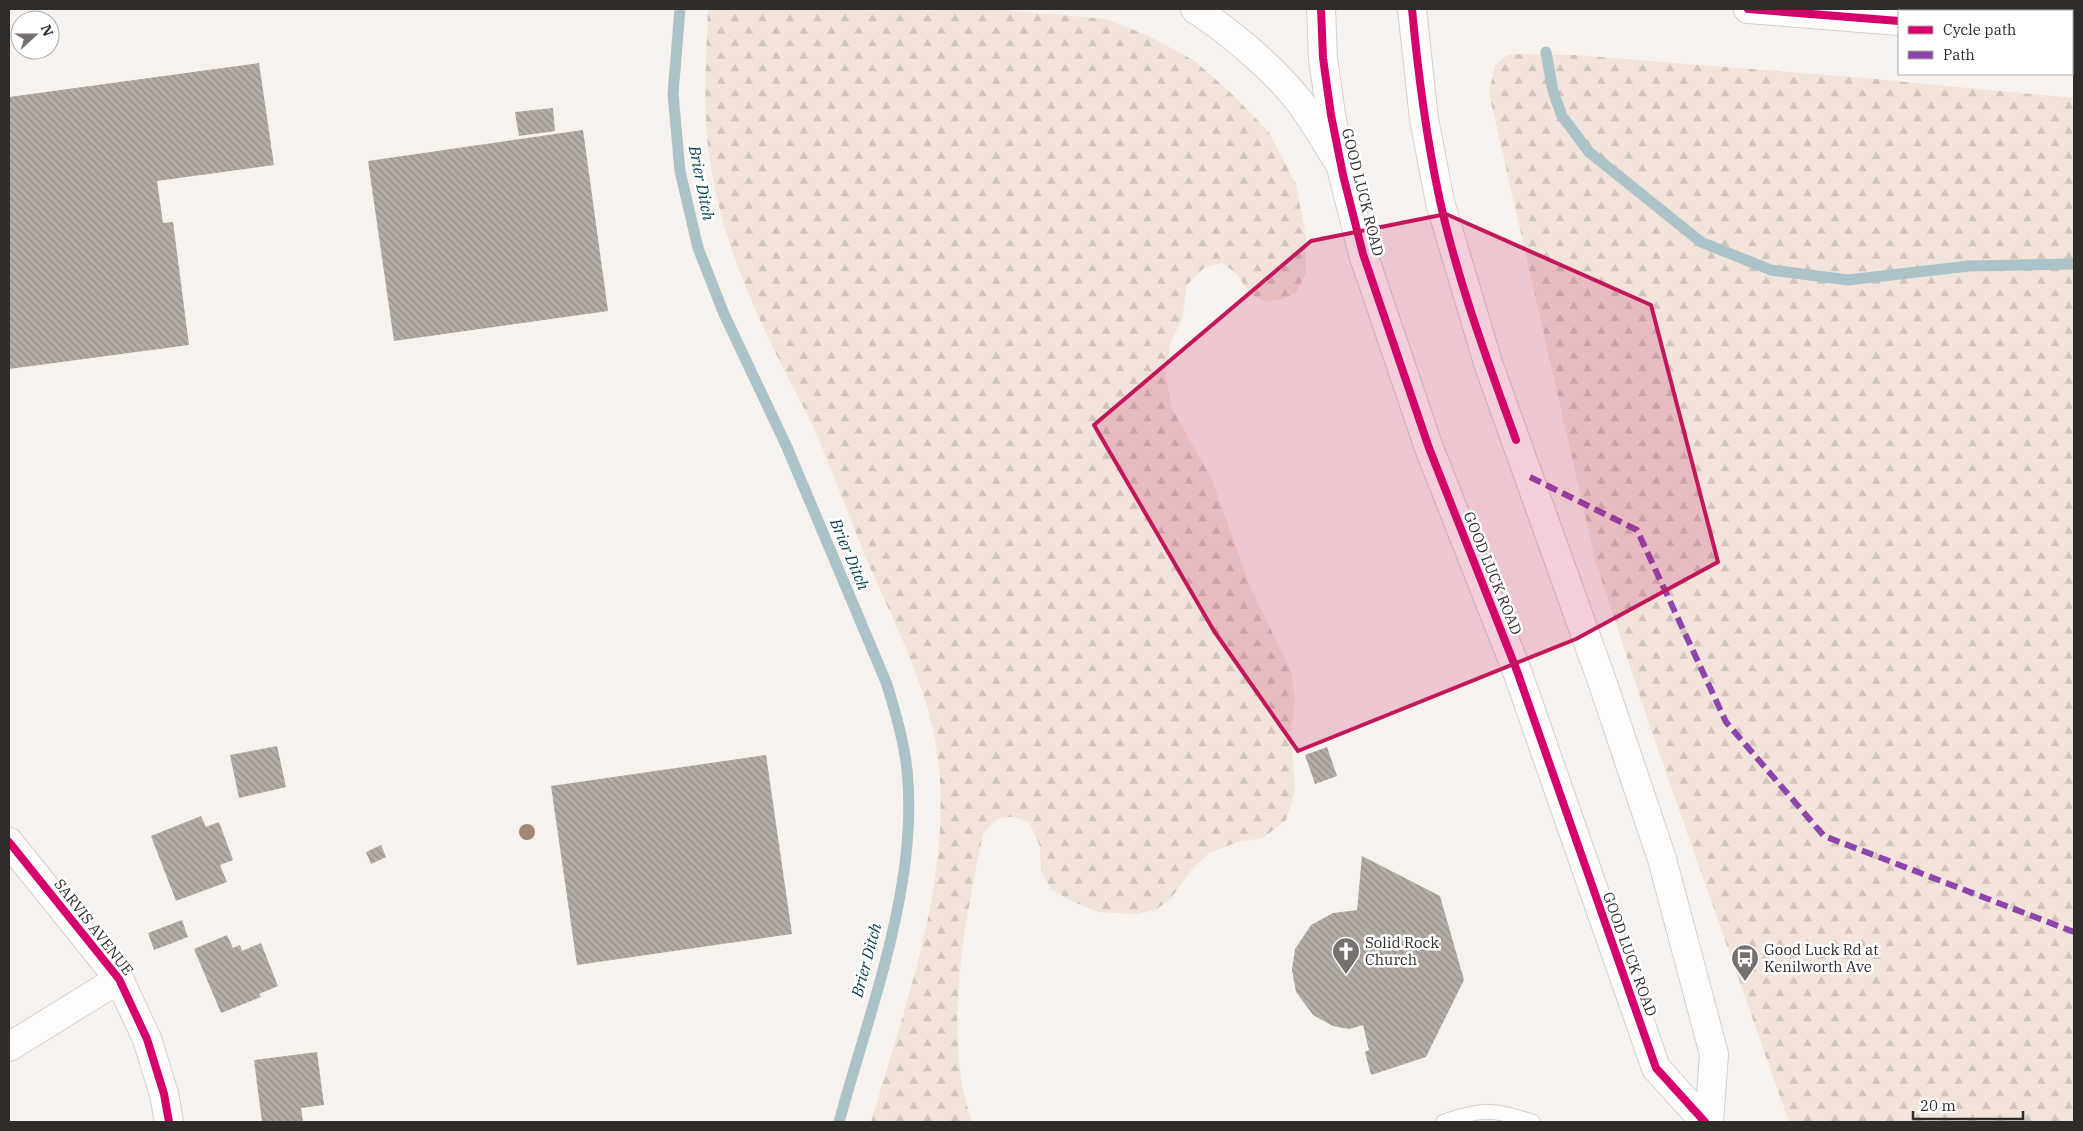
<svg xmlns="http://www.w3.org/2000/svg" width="2083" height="1131" viewBox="0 0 2083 1131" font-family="'IBM Plex Serif',serif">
<defs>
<pattern id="forest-firs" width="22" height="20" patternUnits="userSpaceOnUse" patternTransform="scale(1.25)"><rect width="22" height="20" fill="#f2e4da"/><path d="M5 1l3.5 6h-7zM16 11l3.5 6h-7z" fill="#d0c4bb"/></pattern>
<pattern id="building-back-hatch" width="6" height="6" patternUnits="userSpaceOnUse" patternTransform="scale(1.25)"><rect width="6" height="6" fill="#b3ada6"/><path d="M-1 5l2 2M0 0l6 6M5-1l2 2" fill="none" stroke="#928d87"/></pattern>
</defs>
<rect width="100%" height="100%" fill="#f8f2ee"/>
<g fill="url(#forest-firs)">
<path d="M 708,9 L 991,9 L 1107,19 L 1151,37 L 1195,61 L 1235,97 L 1269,132 L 1296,184 L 1306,237 L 1306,273 L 1296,293 L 1283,299 L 1267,302 L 1250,294 L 1236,273 L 1222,263 L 1205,267 L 1187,285 L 1182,319 L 1170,344 L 1166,375 L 1172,409 L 1210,475 L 1251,589 L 1291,671 L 1295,700 L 1291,730 L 1295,791 L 1286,820 L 1263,838 L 1238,842 L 1209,853 L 1192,869 L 1172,897 L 1157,909 L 1137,914 L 1098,912 L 1069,900 L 1051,889 L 1041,871 L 1040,846 L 1029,822 C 1006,813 998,816 983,834 C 966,915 949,1002 962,1085 C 964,1098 969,1110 972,1122 L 871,1122 C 904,1008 950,888 939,767 C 932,692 895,626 866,558 C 849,517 834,474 816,433 C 807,411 794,391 784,370 C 752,307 722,237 711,167 C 702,115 706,61 708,9 Z"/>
<polygon points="1509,54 1575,55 1864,78 2074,98 2074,1122 1789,1122 1647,718 1596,563 1489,93 1495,65"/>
</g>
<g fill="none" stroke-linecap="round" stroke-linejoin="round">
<g stroke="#aac2c8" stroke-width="11">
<path d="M 680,9 L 673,94 L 680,171 L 698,248 L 724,314 L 786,445 L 886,682 C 895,710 904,740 907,770 C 919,885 869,1012 839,1122"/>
<polyline points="1546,52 1553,91 1562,116 1589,152 1701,242 1771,270 1848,280 1969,266 2074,264"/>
</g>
</g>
<g fill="url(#building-back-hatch)">
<polygon points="259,63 274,165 157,181 163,223 173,222 189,345 9,369 9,97"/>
<polygon points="553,108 555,131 519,136 515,112"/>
<polygon points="583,130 608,311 394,341 368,161"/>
<polygon points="277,746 286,787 239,798 230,755"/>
<polygon points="1327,747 1337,776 1315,784 1305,755"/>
<polygon points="766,755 792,934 577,965 551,786"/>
<polygon points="201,816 206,827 219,822 233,860 220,865 227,882 176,901 151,836"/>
<polygon points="381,845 386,857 371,864 366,852"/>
<polygon points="1362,856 1440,896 1464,980 1426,1057 1371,1075 1365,1052 1369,1050 1363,1025 1349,1029 1333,1026 1313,1015 1296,992 1292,970 1295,949 1311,925 1333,913 1357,910"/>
<polygon points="182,920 188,937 154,950 148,933"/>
<polygon points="227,935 233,948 240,945 242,951 261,943 278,986 259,994 261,997 221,1013 194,949"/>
<polygon points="317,1052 324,1105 301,1108 303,1122 262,1122 254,1060"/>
</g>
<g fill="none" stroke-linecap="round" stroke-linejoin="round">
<g stroke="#d3cfcc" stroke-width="16">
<path id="service" d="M 1443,1122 C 1484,1108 1493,1109 1533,1122"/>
</g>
<g stroke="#d3cfcc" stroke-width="30">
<g id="minor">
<polyline points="9,842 119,979 147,1039 164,1094 169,1122"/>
<polyline points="9,1047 119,979"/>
</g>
</g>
<g stroke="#d3cfcc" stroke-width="30">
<g id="secondary">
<polyline points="1321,9 1323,58 1331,115 1343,175 1363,254 1429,448 1517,671 1656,1068 1705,1122"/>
<polyline points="1412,9 1424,119 1440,202 1488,363 1603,684 1662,859 1714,1054 1709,1122"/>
</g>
</g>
<g stroke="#d3cfcc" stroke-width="30">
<g id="primary">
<path d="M 1195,9 C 1230,32 1272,67 1299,101 C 1314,121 1327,144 1341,166"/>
<polyline points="1748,9 1899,21"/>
<polyline points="2072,35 2074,35"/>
</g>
</g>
<use href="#service" stroke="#fefdfc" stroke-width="14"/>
<use href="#minor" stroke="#fefdfc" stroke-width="28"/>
<use href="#secondary" stroke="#fefdfc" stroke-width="28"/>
<use href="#primary" stroke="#fefdfc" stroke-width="28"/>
<polyline stroke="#8e44ad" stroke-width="6" stroke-dasharray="12 6" stroke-linecap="butt" points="1530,477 1637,530 1726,722 1824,836 2074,932"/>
<g stroke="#fff" stroke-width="11">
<g id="cycleway">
<polyline points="1321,9 1323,58 1331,115 1343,175 1363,254 1429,448 1517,671 1656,1068 1705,1122"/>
<path d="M 1412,9 C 1418,73 1426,137 1440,201 C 1458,282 1488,362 1516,440"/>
<polyline points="1748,9 1899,21"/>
<polyline points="9,842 119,979 147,1039 164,1094 169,1122"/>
</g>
</g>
<use href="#cycleway" stroke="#d6006c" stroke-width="8"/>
</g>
<circle fill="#a18874" cx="527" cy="832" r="8"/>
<path fill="#c2185b" fill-opacity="0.2" stroke="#c2185b" stroke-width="4" stroke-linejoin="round" d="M 1446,214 L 1651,305 L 1718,562 L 1576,639 L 1298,751 L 1214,631 L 1094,425 L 1311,241 Z"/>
<defs>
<g id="church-pin" transform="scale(1.4375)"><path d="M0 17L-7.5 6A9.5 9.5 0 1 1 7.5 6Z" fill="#76716e" stroke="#fff"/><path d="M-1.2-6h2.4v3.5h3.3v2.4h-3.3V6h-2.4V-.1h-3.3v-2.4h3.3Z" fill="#fff"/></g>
<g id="bus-pin" transform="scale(1.4375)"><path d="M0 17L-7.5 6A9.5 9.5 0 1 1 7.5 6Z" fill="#76716e" stroke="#fff"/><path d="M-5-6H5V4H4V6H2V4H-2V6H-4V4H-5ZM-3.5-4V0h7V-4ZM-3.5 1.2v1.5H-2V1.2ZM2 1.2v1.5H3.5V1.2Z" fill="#fff"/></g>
</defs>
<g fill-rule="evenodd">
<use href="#church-pin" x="1346" y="951"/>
<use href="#bus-pin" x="1745" y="958"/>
</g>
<g text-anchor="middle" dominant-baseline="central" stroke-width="5" stroke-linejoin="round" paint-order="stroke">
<g font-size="15" fill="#302c29" stroke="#fff">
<text transform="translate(1363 192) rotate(76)">GOOD LUCK ROAD</text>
<text transform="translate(1493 573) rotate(68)">GOOD LUCK ROAD</text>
<text transform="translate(94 927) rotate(52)">SARVIS AVENUE</text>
<text transform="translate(1630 954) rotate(70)">GOOD LUCK ROAD</text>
</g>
<g font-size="15" fill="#302c29" stroke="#fff" text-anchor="start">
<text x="1365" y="942">Solid Rock<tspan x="1365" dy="17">Church</tspan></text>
<text x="1764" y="949">Good Luck Rd at<tspan x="1764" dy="17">Kenilworth Ave</tspan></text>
</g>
<g font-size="16" font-style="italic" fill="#003d48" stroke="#fff">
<text transform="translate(702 183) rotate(79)">Brier Ditch</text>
<text transform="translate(850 554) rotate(67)">Brier Ditch</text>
<text transform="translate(866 960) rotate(-75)">Brier Ditch</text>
</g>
</g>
<rect width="2083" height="1131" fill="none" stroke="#302c29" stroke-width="20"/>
<rect x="1898" y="10" width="175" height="65" fill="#ffffff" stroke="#acaba9"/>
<rect x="1908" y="26" width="25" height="8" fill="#d6006c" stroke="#acaba9"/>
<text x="1943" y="35" font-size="15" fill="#302c29">Cycle path</text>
<rect x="1908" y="51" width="25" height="8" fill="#8e44ad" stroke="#acaba9"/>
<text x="1943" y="60" font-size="15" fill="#302c29">Path</text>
<g transform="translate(35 35) rotate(69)"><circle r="24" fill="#ffffff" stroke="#acaba9"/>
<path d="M0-4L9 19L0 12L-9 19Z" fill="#76716e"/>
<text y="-8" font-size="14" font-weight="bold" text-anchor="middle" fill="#302c29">N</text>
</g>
<path d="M1913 1111v8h110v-8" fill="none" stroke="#302c29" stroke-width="2.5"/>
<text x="1920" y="1111" font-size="15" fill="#302c29" stroke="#ffffff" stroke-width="4" paint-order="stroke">20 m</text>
</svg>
